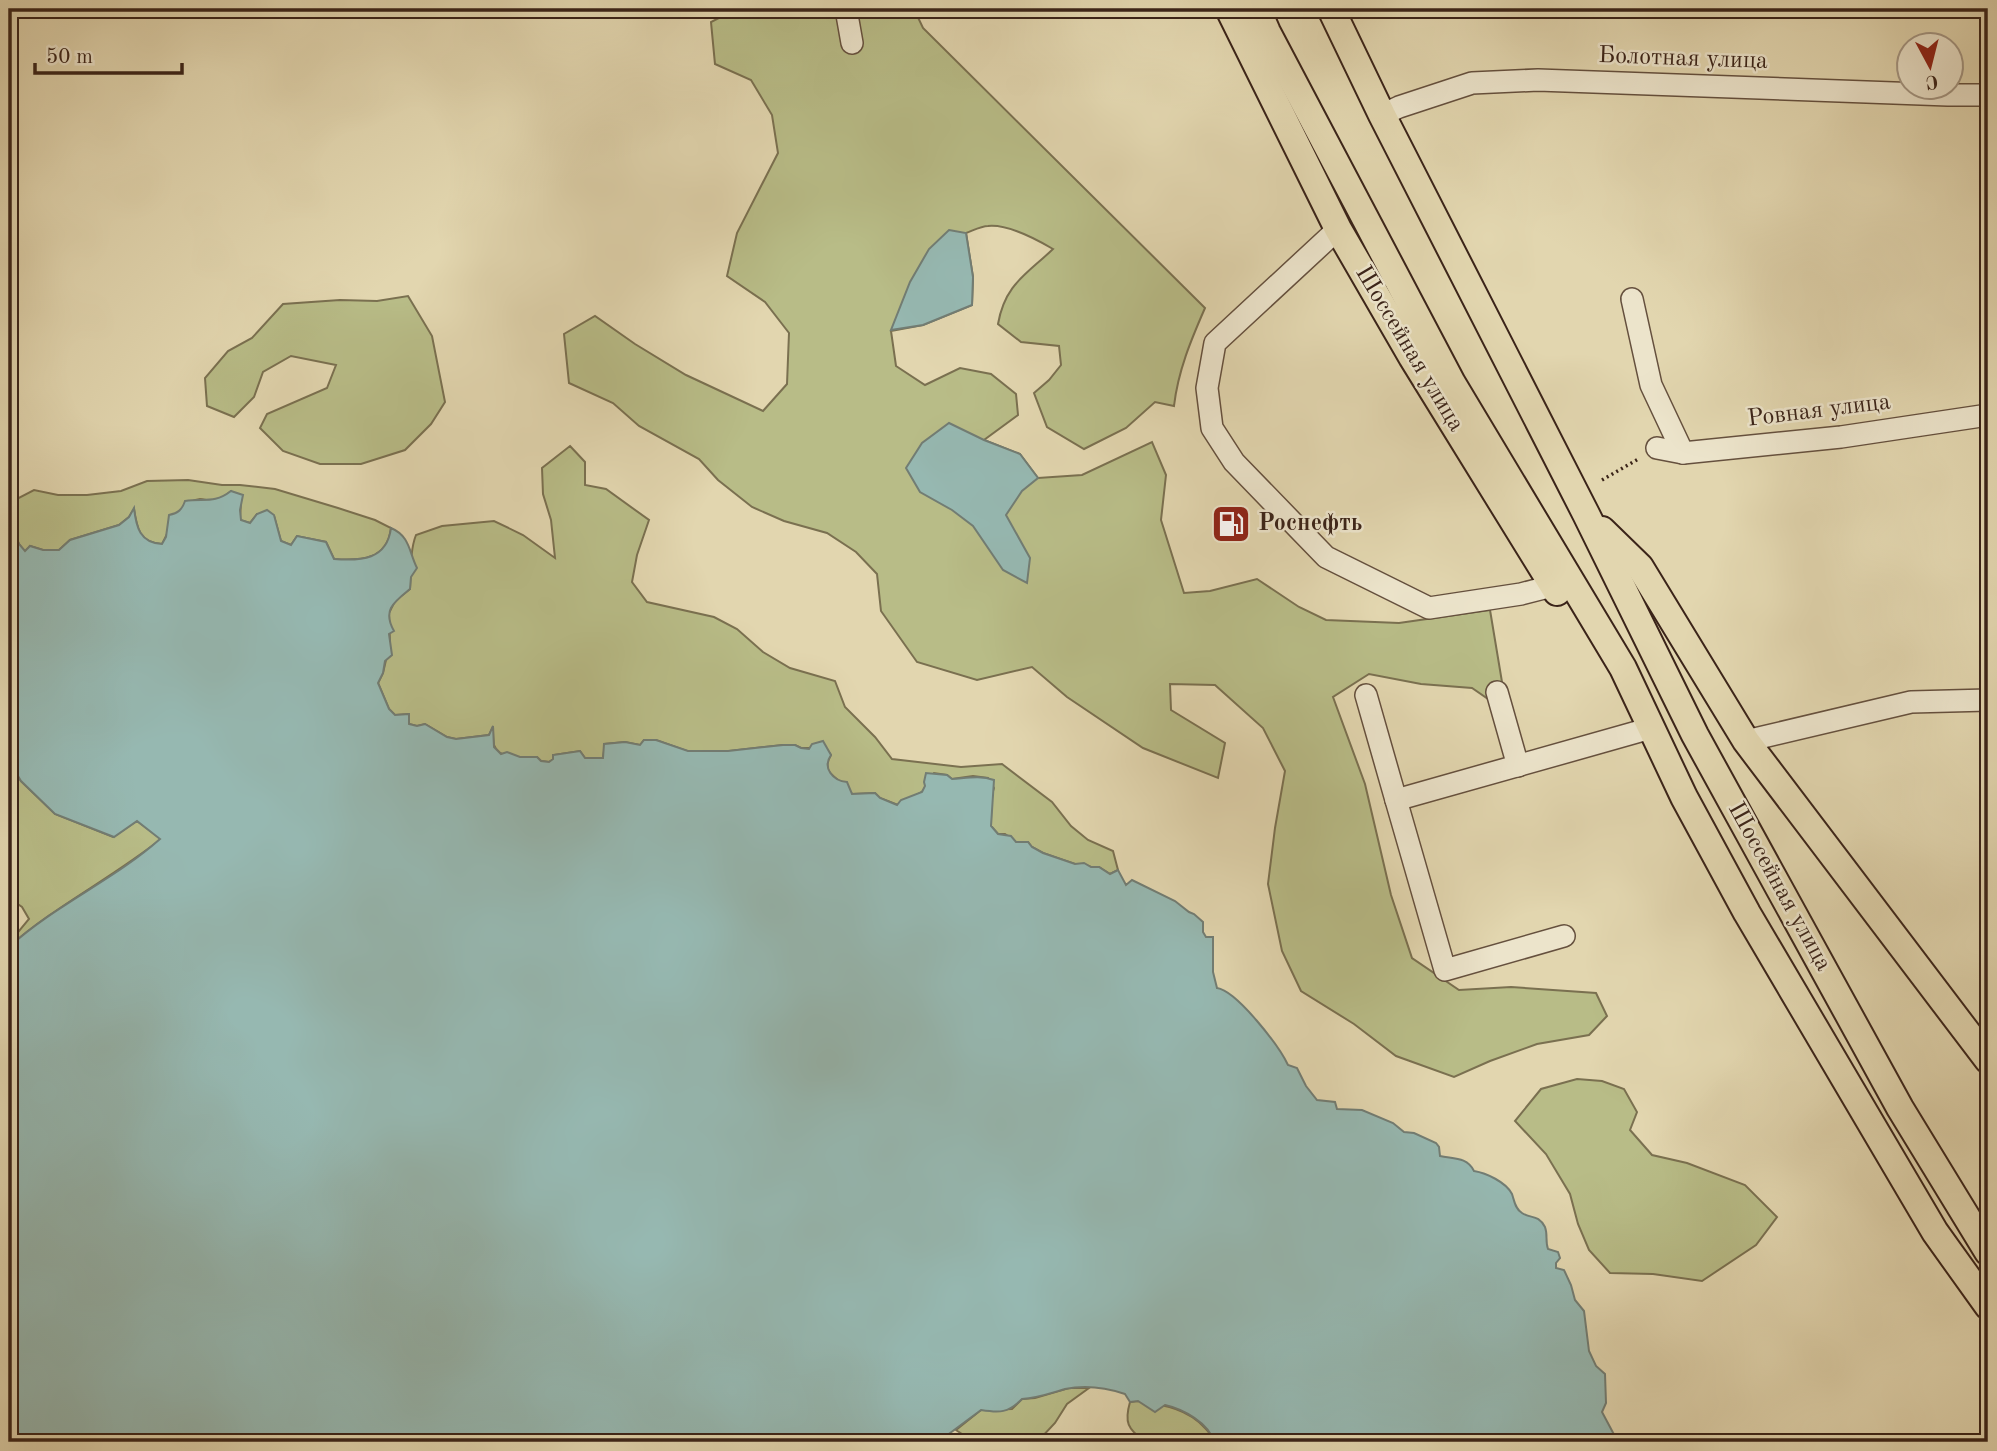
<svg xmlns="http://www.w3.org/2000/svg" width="1997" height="1451" viewBox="0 0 1997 1451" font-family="'Old Standard TT',serif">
<rect width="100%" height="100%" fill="#e2d6af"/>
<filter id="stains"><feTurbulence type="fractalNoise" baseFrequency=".00286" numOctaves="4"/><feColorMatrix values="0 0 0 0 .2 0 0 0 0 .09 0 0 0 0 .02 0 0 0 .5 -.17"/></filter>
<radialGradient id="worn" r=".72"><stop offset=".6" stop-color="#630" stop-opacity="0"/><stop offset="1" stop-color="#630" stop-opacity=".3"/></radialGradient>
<g fill="#b8bc87" stroke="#7a7050" stroke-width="2">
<path d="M 736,9 L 914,9 L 923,28 L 1205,308 C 1191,340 1178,371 1174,406 L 1155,402 L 1126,428 L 1084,449 L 1047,427 L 1034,393 L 1049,380 L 1061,365 L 1059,346 L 1021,342 L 998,324 C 1005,284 1026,275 1053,249 C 1036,239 1008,224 988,226 C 981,226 972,231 966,233 L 973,277 L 972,305 L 923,325 L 891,331 L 896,366 L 925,385 L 960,368 L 991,374 L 1016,394 L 1018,415 L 984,440 L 1020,454 L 1038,478 L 1082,475 L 1152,442 L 1166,475 L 1161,520 L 1184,593 L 1210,591 L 1257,579 L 1299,607 L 1326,620 L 1399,623 L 1490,610 L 1507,712 L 1472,688 L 1421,684 L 1369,674 L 1333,697 L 1365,784 L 1391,895 L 1412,958 L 1459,990 L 1511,987 L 1596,993 L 1607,1016 L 1589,1035 L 1537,1044 L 1490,1061 L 1454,1077 L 1396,1056 L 1354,1024 L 1301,991 L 1282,951 L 1268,884 L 1275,828 L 1285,771 L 1263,728 L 1215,685 L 1170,684 L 1171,710 L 1225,743 L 1218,778 L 1143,748 L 1067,697 L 1032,667 L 977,680 L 917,662 L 881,611 L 877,574 L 856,552 L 827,533 L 784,521 L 752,507 L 718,480 L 699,459 L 639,426 L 613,403 L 569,383 L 564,334 L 595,316 L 635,344 L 686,375 L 763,411 L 787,384 L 789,333 L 765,302 L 727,276 L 737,233 L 778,153 L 772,115 L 751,80 L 715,64 L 711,22 Z"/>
<polygon points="408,296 432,336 445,402 431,424 405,450 361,464 320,464 283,451 260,428 267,414 327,388 336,365 291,356 263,372 254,397 234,417 207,406 205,378 228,351 252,338 283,304 340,300 377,301"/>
<path d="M 570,446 L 585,462 L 585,485 L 606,489 L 649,520 L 637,555 L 632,582 L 647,602 L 714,617 L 737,629 L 763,652 L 790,668 L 835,681 L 845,707 L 875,737 L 892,759 L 961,767 L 1002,764 L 1052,802 L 1071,826 L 1088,840 L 1113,851 L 1118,870 L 1110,874 L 1099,867 L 1091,867 L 1084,864 L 1075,864 L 1043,853 L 1032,847 L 1028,842 L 1016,842 L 1005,834 L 998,834 L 991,826 C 991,816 991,796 994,788 L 988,778 L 973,776 L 952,779 L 947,775 L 934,773 L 922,792 L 898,805 L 880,798 L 875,793 L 852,794 C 844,778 818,776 831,755 L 826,748 L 801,748 L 795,745 L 783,745 L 729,751 L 687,751 L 656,740 L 644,740 L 640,745 L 625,742 L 605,744 L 603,758 L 585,758 L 580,751 L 553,755 L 553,760 L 549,762 L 541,761 L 537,757 C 525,758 499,760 494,745 C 493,740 493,733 493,727 L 489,735 L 456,739 L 447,737 L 425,724 L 417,726 L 409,724 L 408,714 L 395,715 L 389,709 L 378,683 L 383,673 L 390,643 L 389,613 L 395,601 L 410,589 C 411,571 410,550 416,535 L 442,526 L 494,521 L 523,535 L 555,558 L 551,520 L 543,494 L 542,468 Z"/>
<path d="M 188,480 L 222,485 L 240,485 L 275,489 L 338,508 L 375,520 L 391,528 C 387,560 361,561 334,559 L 326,542 L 297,536 L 291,545 L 281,541 L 274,516 L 257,514 L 250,523 L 240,520 L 241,501 L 231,491 C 225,496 219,501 212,501 C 208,501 204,499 200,499 C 178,501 171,528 162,544 C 139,543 137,528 134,509 L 129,517 L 119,525 L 70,540 L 59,550 L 43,550 L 30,546 L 25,552 L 19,544 L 15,535 L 9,535 L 9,499 L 15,500 L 34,490 L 58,495 L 87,495 L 121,491 L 147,481 Z"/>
<path d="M 9,765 L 12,766 L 21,781 L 55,814 L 113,837 L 137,821 L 161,839 C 112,878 55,906 9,947 L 9,943 L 29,919 L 22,907 L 9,898 Z"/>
<polygon points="1577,1079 1602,1081 1624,1089 1637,1112 1630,1130 1652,1155 1687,1163 1745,1185 1777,1217 1756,1245 1702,1281 1653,1274 1610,1273 1589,1250 1578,1224 1570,1194 1546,1154 1515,1121 1541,1089"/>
<path d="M 1069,1388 L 1089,1388 L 1067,1404 L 1055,1423 L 1039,1440 C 1020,1442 995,1446 976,1441 C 968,1439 962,1434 956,1430 L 981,1410 L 1012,1409 L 1022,1399 L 1035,1398 Z"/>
<path d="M 1138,1401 C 1163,1405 1187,1408 1205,1428 C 1210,1433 1212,1436 1214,1442 L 1144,1442 C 1128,1428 1124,1423 1130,1402 Z"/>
</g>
<g fill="#96b8b1" stroke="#727d74" stroke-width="2">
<polygon points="949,230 966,233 973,277 972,305 923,325 891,330 910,282 929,249"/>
<polygon points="949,423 984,440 1020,454 1038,478 1022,491 1006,515 1030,558 1027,583 1003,570 973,526 952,510 920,492 906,468 922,443"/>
<path d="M 231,491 L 243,495 L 240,510 L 241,520 L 250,523 L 257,514 L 267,510 L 274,515 L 281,541 L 291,545 L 297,536 L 326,542 L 334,559 C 361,561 387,560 391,528 C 410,536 409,552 417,568 L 411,577 L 410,589 C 394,602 382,610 394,631 L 389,634 L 392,655 L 385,661 L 383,673 L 378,683 L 389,709 L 395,715 L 409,714 L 409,724 L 417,726 L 425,724 L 447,737 L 456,739 L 489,735 L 493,726 L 494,747 L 501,754 L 507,752 L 520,757 L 537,757 L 541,761 L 549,762 L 553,759 L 553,755 L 580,751 L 585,758 L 603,758 L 604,744 L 625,742 L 640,745 L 644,740 L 656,740 L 688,751 L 728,751 L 783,745 L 795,745 L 801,748 L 809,749 L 812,744 L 823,741 L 831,755 C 822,768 833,781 847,782 L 852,794 L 875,793 L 880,798 L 897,805 L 901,800 L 922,792 L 925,786 L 924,782 L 926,773 L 947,775 L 952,779 C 967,778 980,775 994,780 C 993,796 992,810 991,826 L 998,834 L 1011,836 L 1016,842 L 1028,842 L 1032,847 L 1043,853 L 1075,864 L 1084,863 L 1091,867 L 1099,867 L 1110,874 L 1118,870 L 1126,885 L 1132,880 L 1175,901 L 1189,912 L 1194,914 L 1203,922 L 1203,932 L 1206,937 L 1213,937 L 1213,972 L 1217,988 C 1237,991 1279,1046 1288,1065 L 1297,1068 L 1306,1086 L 1317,1100 L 1335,1102 L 1337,1109 L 1362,1110 L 1393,1123 L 1404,1132 L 1414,1133 L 1436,1143 L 1439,1147 L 1440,1156 C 1454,1159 1467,1157 1474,1171 C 1486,1173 1506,1182 1512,1194 C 1514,1200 1515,1209 1522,1213 C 1531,1219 1538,1214 1545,1227 C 1548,1235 1545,1241 1548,1249 L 1558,1252 L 1560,1258 L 1556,1263 L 1556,1268 L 1564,1270 L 1571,1285 L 1575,1300 L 1584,1311 L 1589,1351 L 1596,1366 L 1605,1374 L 1606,1403 L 1602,1412 L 1618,1442 L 1214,1442 C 1209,1423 1183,1409 1165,1405 L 1155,1412 L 1138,1401 L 1130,1402 L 1125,1394 C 1107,1388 1085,1385 1065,1389 C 1051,1393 1037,1398 1022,1399 C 1008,1413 1000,1413 981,1410 L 938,1442 L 9,1442 L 9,947 C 55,905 114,880 160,839 L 137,821 L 114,837 L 55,814 L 21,781 L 12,766 L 9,765 L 9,535 L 15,534 L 19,544 L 25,551 L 30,546 L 43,550 L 59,550 L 70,540 L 119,525 L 129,517 L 134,508 C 136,527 140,543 162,544 L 166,537 L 169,515 C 178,513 182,510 185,501 C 204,498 214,504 231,491 Z"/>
</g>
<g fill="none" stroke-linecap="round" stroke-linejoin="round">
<g stroke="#65503e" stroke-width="24">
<g id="minor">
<polyline points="846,9 852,43"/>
<polyline points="1382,115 1399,107 1472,83 1538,80 1948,95 1988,95"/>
<polyline points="1338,229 1215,343 1207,388 1212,428 1234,462 1326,557 1429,608 1521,594 1552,586"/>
<polyline points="1632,299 1651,385 1683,453"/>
<polyline points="1657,448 1683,453 1841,437 1988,415"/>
<polyline points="1497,692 1518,766"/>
<polyline points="1366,695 1396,800"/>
<polyline points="1746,741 1911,702 1988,700"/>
<polyline points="1564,936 1445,970 1396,800 1651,728"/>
</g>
</g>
<g stroke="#3b2419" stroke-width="30">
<g id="major">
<polyline points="1229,9 1338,229 1412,357 1557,592"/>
<polyline points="1257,9 1267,32 1452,383 1623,668 1684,797 1747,913 1935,1232 1988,1306"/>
<polyline points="1331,9 1382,115 1586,514 1695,735 1900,1108 1988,1252"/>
<polyline points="1602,530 1640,567 1746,741 1988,1060"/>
</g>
</g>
<polyline stroke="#3b2419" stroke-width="3.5" stroke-dasharray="2 3.5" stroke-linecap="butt" points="1602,480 1640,458"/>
<use href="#minor" stroke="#ece4cb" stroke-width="21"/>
<use href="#major" stroke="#e2d6af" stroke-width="26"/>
</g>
<defs>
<g id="fuel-square" transform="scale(2.0125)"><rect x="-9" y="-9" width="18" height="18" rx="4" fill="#8f2418" stroke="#ece4cb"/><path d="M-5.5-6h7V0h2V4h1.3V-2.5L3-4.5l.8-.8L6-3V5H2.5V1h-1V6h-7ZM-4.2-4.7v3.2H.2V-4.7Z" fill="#fff"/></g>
</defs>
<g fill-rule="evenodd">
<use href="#fuel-square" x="1231" y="524"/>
</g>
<g text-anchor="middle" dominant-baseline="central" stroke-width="5" stroke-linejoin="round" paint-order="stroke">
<g font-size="24" fill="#3b2419" stroke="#ece4cb">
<text transform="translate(1683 59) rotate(2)">Болотная улица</text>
<text transform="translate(1409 349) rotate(59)">Шоссейная улица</text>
<text transform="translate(1819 411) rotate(-7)">Ровная улица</text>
<text transform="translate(1779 887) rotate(61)">Шоссейная улица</text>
</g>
<g font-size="24" font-weight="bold" fill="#3b2419" stroke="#ece4cb" text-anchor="start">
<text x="1258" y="524">Роснефть</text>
</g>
</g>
<rect width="1997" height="1451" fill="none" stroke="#e2d6af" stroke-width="35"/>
<rect x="10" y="10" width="1976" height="1430" fill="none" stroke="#3b2419" stroke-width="3.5"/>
<rect x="18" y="18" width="1962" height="1416" fill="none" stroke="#3b2419" stroke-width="2"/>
<g transform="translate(1930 66) rotate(173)"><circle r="33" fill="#ece4cb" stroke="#a59784" stroke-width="2"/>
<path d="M0-5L12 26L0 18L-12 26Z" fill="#8f2418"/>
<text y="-10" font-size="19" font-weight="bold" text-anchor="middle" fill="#3b2419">С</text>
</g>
<path d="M35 63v10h147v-10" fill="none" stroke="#3b2419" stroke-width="3.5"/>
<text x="46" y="63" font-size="21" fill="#3b2419" stroke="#ece4cb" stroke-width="5" paint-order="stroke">50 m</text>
<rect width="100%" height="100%" filter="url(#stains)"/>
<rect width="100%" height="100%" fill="url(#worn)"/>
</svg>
